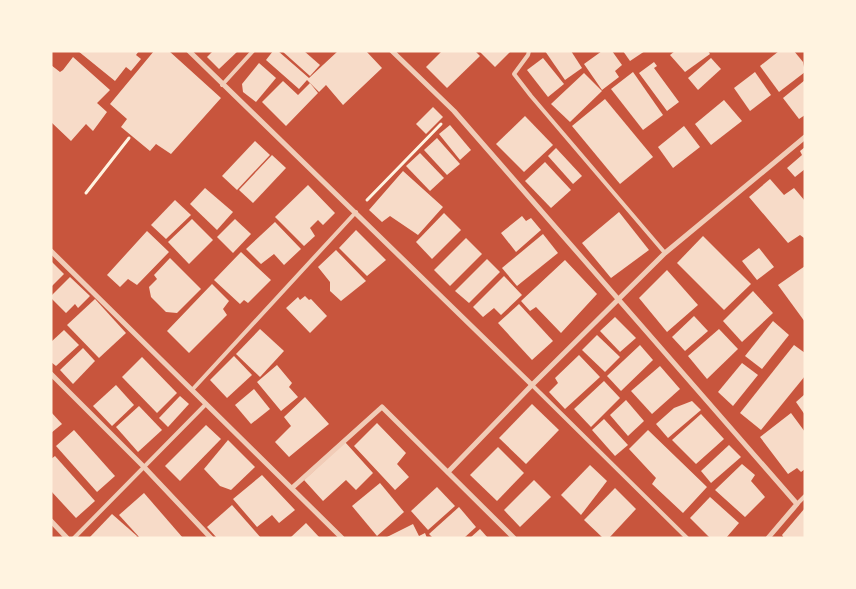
<svg xmlns="http://www.w3.org/2000/svg" width="856" height="589" viewBox="0 0 856 589" font-family="'Fira Sans Condensed',sans-serif">
<rect width="100%" height="100%" fill="#c8553d"/>
<g fill="#f7dbc8">
<polygon points="78,51 139,51 136,55 141,59 131,71 126,67 115,81"/>
<polygon points="154,51 169,51 221,98 171,154 156,144 150,151 121,127 127,119 110,104"/>
<polygon points="213,51 238,51 219,69 207,57"/>
<polygon points="273,51 278,51 309,78 338,51 366,51 382,68 343,105 326,85 319,92 307,80 299,89 266,60"/>
<polygon points="282,51 304,51 320,65 310,76"/>
<polygon points="442,51 475,51 480,56 447,88 426,67"/>
<polygon points="479,51 511,51 495,67"/>
<polygon points="545,51 571,51 582,68 565,80"/>
<polygon points="602,51 612,51 622,65 615,71 619,77 602,90 584,64"/>
<polygon points="623,51 645,51 630,61"/>
<polygon points="675,51 708,51 710,54 685,72 670,55"/>
<polygon points="779,51 794,51 803,62 805,72 779,92 760,66"/>
<polygon points="73,57 110,90 97,103 107,112 93,131 86,124 71,141 51,122 51,65 60,72 63,70"/>
<polygon points="543,58 564,84 548,97 527,70"/>
<polygon points="711,58 721,69 698,90 688,78"/>
<polygon points="654,62 657,66 654,68 679,102 667,111 639,73"/>
<polygon points="259,63 276,78 256,102 243,92 242,84"/>
<polygon points="633,72 663,115 643,130 611,89"/>
<polygon points="755,72 771,95 750,111 734,88"/>
<polygon points="584,73 602,91 570,122 551,104"/>
<polygon points="805,80 805,115 799,119 783,98"/>
<polygon points="283,81 298,95 310,83 318,93 286,126 262,102"/>
<polygon points="605,99 653,157 620,184 572,126"/>
<polygon points="724,100 742,121 711,145 695,124"/>
<polygon points="433,107 443,117 426,134 416,124"/>
<polygon points="525,116 553,145 524,172 496,144"/>
<polygon points="450,125 471,150 460,160 439,134"/>
<polygon points="684,126 700,147 673,168 658,147"/>
<polygon points="437,138 460,164 447,175 424,150"/>
<polygon points="255,141 270,155 237,190 222,176"/>
<polygon points="805,147 805,169 795,177 787,168 802,155 800,151"/>
<polygon points="556,148 582,176 573,184 548,156"/>
<polygon points="420,153 444,178 430,191 406,166"/>
<polygon points="272,155 286,168 253,203 239,190"/>
<polygon points="545,162 571,190 551,208 525,181"/>
<polygon points="403,171 443,207 418,235 390,216 382,222 369,210"/>
<polygon points="770,179 784,195 794,188 805,201 804,238 800,235 788,243 749,197"/>
<polygon points="308,185 335,213 323,225 318,220 310,228 315,236 304,246 275,217"/>
<polygon points="205,188 233,212 217,230 190,204"/>
<polygon points="175,200 191,215 166,239 151,225"/>
<polygon points="619,212 649,250 611,278 582,243"/>
<polygon points="444,213 461,230 432,259 416,242"/>
<polygon points="522,216 526,221 531,218 541,230 516,252 501,233"/>
<polygon points="192,219 213,240 189,264 168,242"/>
<polygon points="235,219 251,234 233,253 217,237"/>
<polygon points="275,222 301,249 284,265 274,254 261,264 246,249"/>
<polygon points="356,230 386,260 367,276 339,248"/>
<polygon points="147,231 169,252 137,285 128,279 120,287 107,275"/>
<polygon points="543,234 558,253 517,286 502,268"/>
<polygon points="703,236 751,284 724,310 677,263"/>
<polygon points="466,238 482,254 450,286 434,270"/>
<polygon points="759,248 774,267 757,280 742,261"/>
<polygon points="336,250 366,281 341,301 330,291 330,282 318,267"/>
<polygon points="241,252 271,280 248,303 244,300 240,304 214,280"/>
<polygon points="170,258 201,289 177,313 166,312 151,297 149,287 157,279 154,275"/>
<polygon points="487,259 500,272 469,303 455,291"/>
<polygon points="565,260 597,294 561,333 536,307 530,311 521,301"/>
<polygon points="51,261 64,274 51,287"/>
<polygon points="805,266 805,322 778,285"/>
<polygon points="667,270 698,305 667,332 639,298"/>
<polygon points="504,276 522,295 501,315 494,308 483,317 473,307"/>
<polygon points="70,277 90,296 78,308 75,304 66,313 51,298 51,296"/>
<polygon points="212,284 229,301 223,309 227,315 189,353 167,331"/>
<polygon points="753,291 773,313 742,342 723,321"/>
<polygon points="305,296 309,300 311,299 327,316 310,333 286,308 298,297 300,300"/>
<polygon points="95,299 126,333 99,358 67,325"/>
<polygon points="519,304 553,341 532,360 498,323"/>
<polygon points="694,316 708,331 685,351 672,337"/>
<polygon points="615,317 636,338 620,352 600,331"/>
<polygon points="773,321 789,335 762,369 745,356"/>
<polygon points="260,329 284,351 260,377 236,354"/>
<polygon points="719,329 738,349 707,379 688,356"/>
<polygon points="64,330 79,345 56,366 51,362 51,342"/>
<polygon points="597,335 620,357 605,372 582,350"/>
<polygon points="640,345 653,360 621,391 607,376"/>
<polygon points="794,345 805,353 805,376 761,430 740,413"/>
<polygon points="83,348 95,361 73,384 60,370"/>
<polygon points="579,355 600,377 565,409 549,392 558,383 555,378"/>
<polygon points="234,356 252,375 227,398 210,380"/>
<polygon points="142,357 177,393 157,413 122,377"/>
<polygon points="742,363 758,375 733,406 718,392"/>
<polygon points="277,365 292,383 289,387 298,397 281,411 257,382"/>
<polygon points="660,366 680,389 652,414 631,391"/>
<polygon points="604,381 620,398 591,427 574,409"/>
<polygon points="116,385 134,405 112,426 93,406"/>
<polygon points="254,389 270,409 251,424 235,405"/>
<polygon points="805,394 805,415 796,402"/>
<polygon points="180,396 189,404 168,427 159,418"/>
<polygon points="305,397 329,424 289,457 275,442 291,426 284,417"/>
<polygon points="626,400 644,421 628,436 610,415"/>
<polygon points="692,401 701,410 668,438 656,424 674,408"/>
<polygon points="532,404 559,430 526,464 499,438"/>
<polygon points="139,406 162,430 138,452 116,427"/>
<polygon points="51,412 62,424 51,433"/>
<polygon points="791,413 805,432 805,469 801,472 797,468 788,474 760,437"/>
<polygon points="701,414 724,439 696,464 672,440"/>
<polygon points="604,419 628,445 615,456 592,430"/>
<polygon points="377,423 406,453 397,464 409,477 395,490 354,446"/>
<polygon points="206,425 221,439 180,481 165,466"/>
<polygon points="74,430 115,476 97,492 56,446"/>
<polygon points="648,430 707,487 683,513 652,484 656,478 629,449"/>
<polygon points="228,440 255,467 231,490 220,486 204,469"/>
<polygon points="345,442 373,473 356,490 346,480 323,501 304,480"/>
<polygon points="729,445 741,457 711,483 701,471"/>
<polygon points="498,447 524,473 497,501 470,475"/>
<polygon points="55,456 95,501 76,518 51,491 51,459"/>
<polygon points="742,464 755,475 751,481 765,497 745,517 715,490"/>
<polygon points="590,465 607,481 581,515 561,495"/>
<polygon points="262,475 295,510 279,523 272,515 257,527 233,499"/>
<polygon points="534,480 551,497 520,527 504,510"/>
<polygon points="380,483 404,512 377,536 352,506"/>
<polygon points="437,487 455,506 428,530 411,511"/>
<polygon points="615,488 636,509 609,538 603,538 584,520"/>
<polygon points="144,493 183,538 140,538 119,515"/>
<polygon points="710,497 739,523 726,538 710,538 690,518"/>
<polygon points="232,505 261,538 217,538 207,527"/>
<polygon points="459,507 476,527 464,538 433,538 429,534"/>
<polygon points="805,508 805,538 784,538 782,535"/>
<polygon points="112,514 137,536 136,538 89,538"/>
<polygon points="306,523 320,538 290,538"/>
<polygon points="413,524 419,536 425,533 427,538 385,538"/>
<polygon points="480,529 488,538 470,538"/>
</g>
<g fill="none" stroke-linecap="round" stroke-linejoin="round">
<g stroke="#fff3e0" stroke-width="3">
<polyline points="86,193 129,138"/>
<polyline points="367,200 441,124"/>
</g>
<g stroke="#f1ccb7" stroke-width="4">
<polyline points="529,51 528,55 514,74 531,96 665,253"/>
<polyline points="222,85 253,51"/>
<polyline points="532,385 687,538"/>
<polyline points="192,390 356,212"/>
<polyline points="797,504 805,496"/>
<polyline points="74,538 206,404"/>
</g>
<g stroke="#f1ccb7" stroke-width="5">
<polyline points="189,51 532,385"/>
<polyline points="392,51 454,111 797,504 768,538"/>
<polyline points="51,251 342,538"/>
<polyline points="51,374 144,467 211,538"/>
<polyline points="448,472 532,385 665,253 805,137"/>
<polyline points="292,488 382,407 514,538"/>
<polyline points="51,521 67,538"/>
</g>
</g>
<rect width="856" height="589" fill="none" stroke="#fff3e0" stroke-width="105"/>
</svg>
